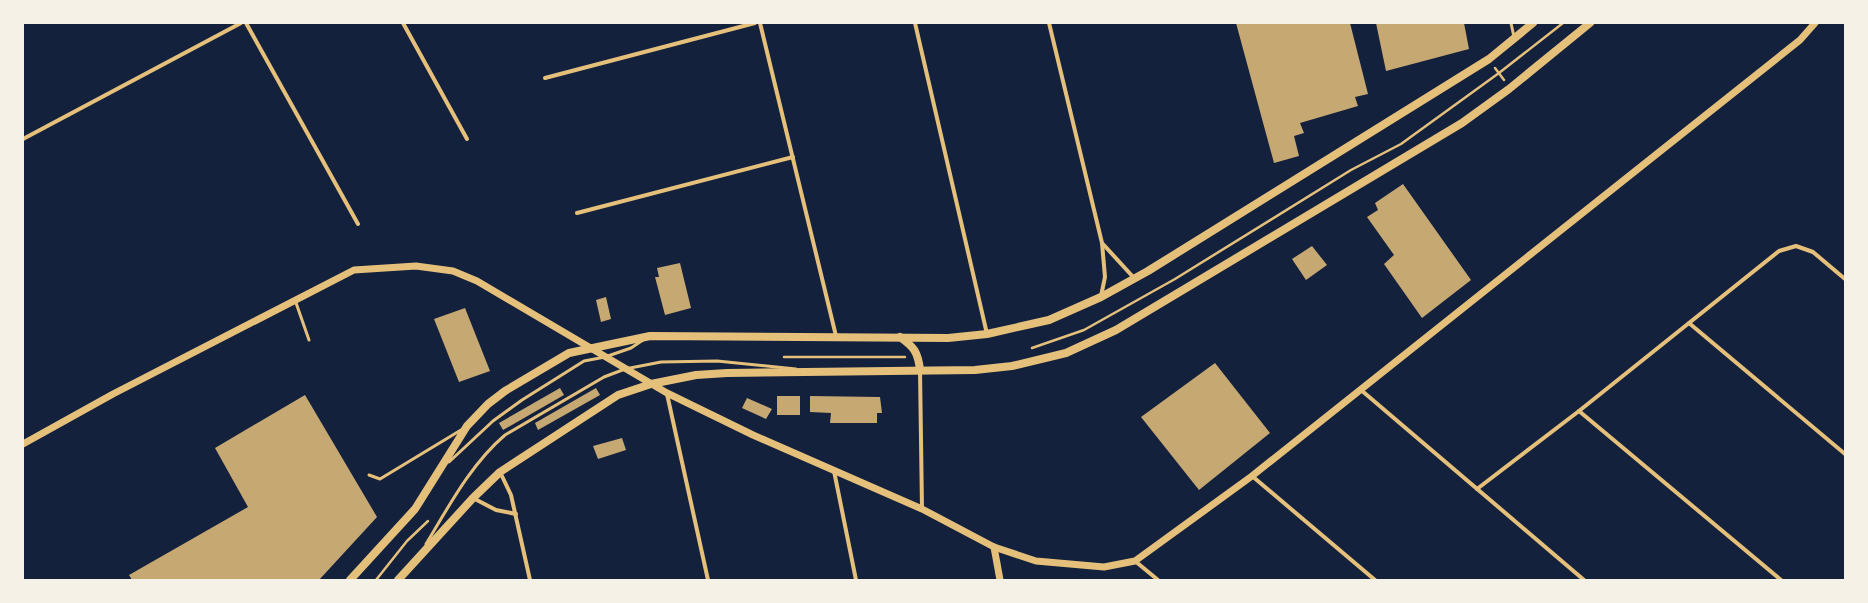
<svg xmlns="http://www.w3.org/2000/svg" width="1868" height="603" viewBox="0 0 1868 603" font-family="Helvetica,sans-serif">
<rect width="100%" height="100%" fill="#14213d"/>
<g fill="#c6a872">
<polygon points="1236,23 1350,23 1368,94 1355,97 1358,106 1300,123 1304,133 1294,136 1299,156 1274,163"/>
<polygon points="1376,23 1464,23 1469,49 1386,71"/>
<polygon points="1403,184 1471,280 1422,318 1384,264 1394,255 1367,217 1378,210 1375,203"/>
<polygon points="1312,246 1327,265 1306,280 1292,259"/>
<polygon points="680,263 691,308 665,315 655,277 659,277 657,268"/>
<polygon points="606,297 611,319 601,322 596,300"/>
<polygon points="465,308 490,371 459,382 434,319"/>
<polygon points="1215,363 1270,433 1199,490 1141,417"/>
<polygon points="560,388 564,395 503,430 499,423"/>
<polygon points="596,388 600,395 538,430 535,423"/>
<polygon points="305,395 377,517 319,580 132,580 129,575 248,507 215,448"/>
<rect x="777" y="396" width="23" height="19"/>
<polygon points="810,396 880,397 882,413 877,413 877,423 830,423 831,413 810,412"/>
<polygon points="747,398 772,409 766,419 742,408"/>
<polygon points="622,438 626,450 598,459 593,446"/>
</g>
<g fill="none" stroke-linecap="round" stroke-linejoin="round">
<g stroke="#e5c07b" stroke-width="2.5">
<polyline points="1495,68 1504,80"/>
<polyline points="1032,348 1084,330 1175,279 1351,170 1401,144 1499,73 1563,23"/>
<polyline points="784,357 905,357"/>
<polyline points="376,580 407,541 428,521"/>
</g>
<g stroke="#e5c07b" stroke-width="3">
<polyline points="1511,23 1514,37"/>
<polyline points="295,300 309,340"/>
<polyline points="449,462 493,421 522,400 584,361 605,357 631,348 643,340"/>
<polyline points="369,475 380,479 461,430"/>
<path d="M 426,544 C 449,506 471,464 505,435 L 604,377 L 625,369 L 661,362 L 717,361 L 796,369"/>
</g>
<g stroke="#e5c07b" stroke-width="4">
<polyline points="246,23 358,224"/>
<polyline points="403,23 467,139"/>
<polyline points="760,23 836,336"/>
<polyline points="915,23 987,334"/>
<polyline points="1049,23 1102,243 1105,277 1101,296"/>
<polyline points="545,78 755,23"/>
<polyline points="23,139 241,23"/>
<polyline points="577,213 793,157"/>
<polyline points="1102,243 1135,279"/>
<polyline points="1689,323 1845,454"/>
<polyline points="920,370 922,509"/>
<polyline points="1361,390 1584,580"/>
<polyline points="667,394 708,580"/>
<polyline points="1579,411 1781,580"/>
<polyline points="834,471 856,580"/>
<polyline points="500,472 511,495 530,580"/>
<polyline points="1252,476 1375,580"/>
<polyline points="1477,489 1579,411 1779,251 1796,246 1813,252 1845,279"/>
<polyline points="473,498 496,510 516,514"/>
<polyline points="1135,561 1158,580"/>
</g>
<g stroke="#e5c07b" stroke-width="7">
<polyline points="23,444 113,394 354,270 416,266 453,271 477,281 667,393 753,435 922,509 994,547 1036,561 1104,567 1135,561 1252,476 1800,40 1815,23"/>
<polyline points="994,547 1000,580"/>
</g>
<g stroke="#e5c07b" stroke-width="8">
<path d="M 900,337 C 914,347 918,352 920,370"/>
<polyline points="350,580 415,509 467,426 488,404 505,391 569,353 650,336 948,338 987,334 1049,320 1101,297 1148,271 1489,59 1533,23"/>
<polyline points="398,580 473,498 500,472 618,395 651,384 696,375 727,373 975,370 1012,366 1066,353 1116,330 1462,123 1509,89 1590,23"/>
</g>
</g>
<rect width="1868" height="603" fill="none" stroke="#f6f1e7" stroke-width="48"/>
</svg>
